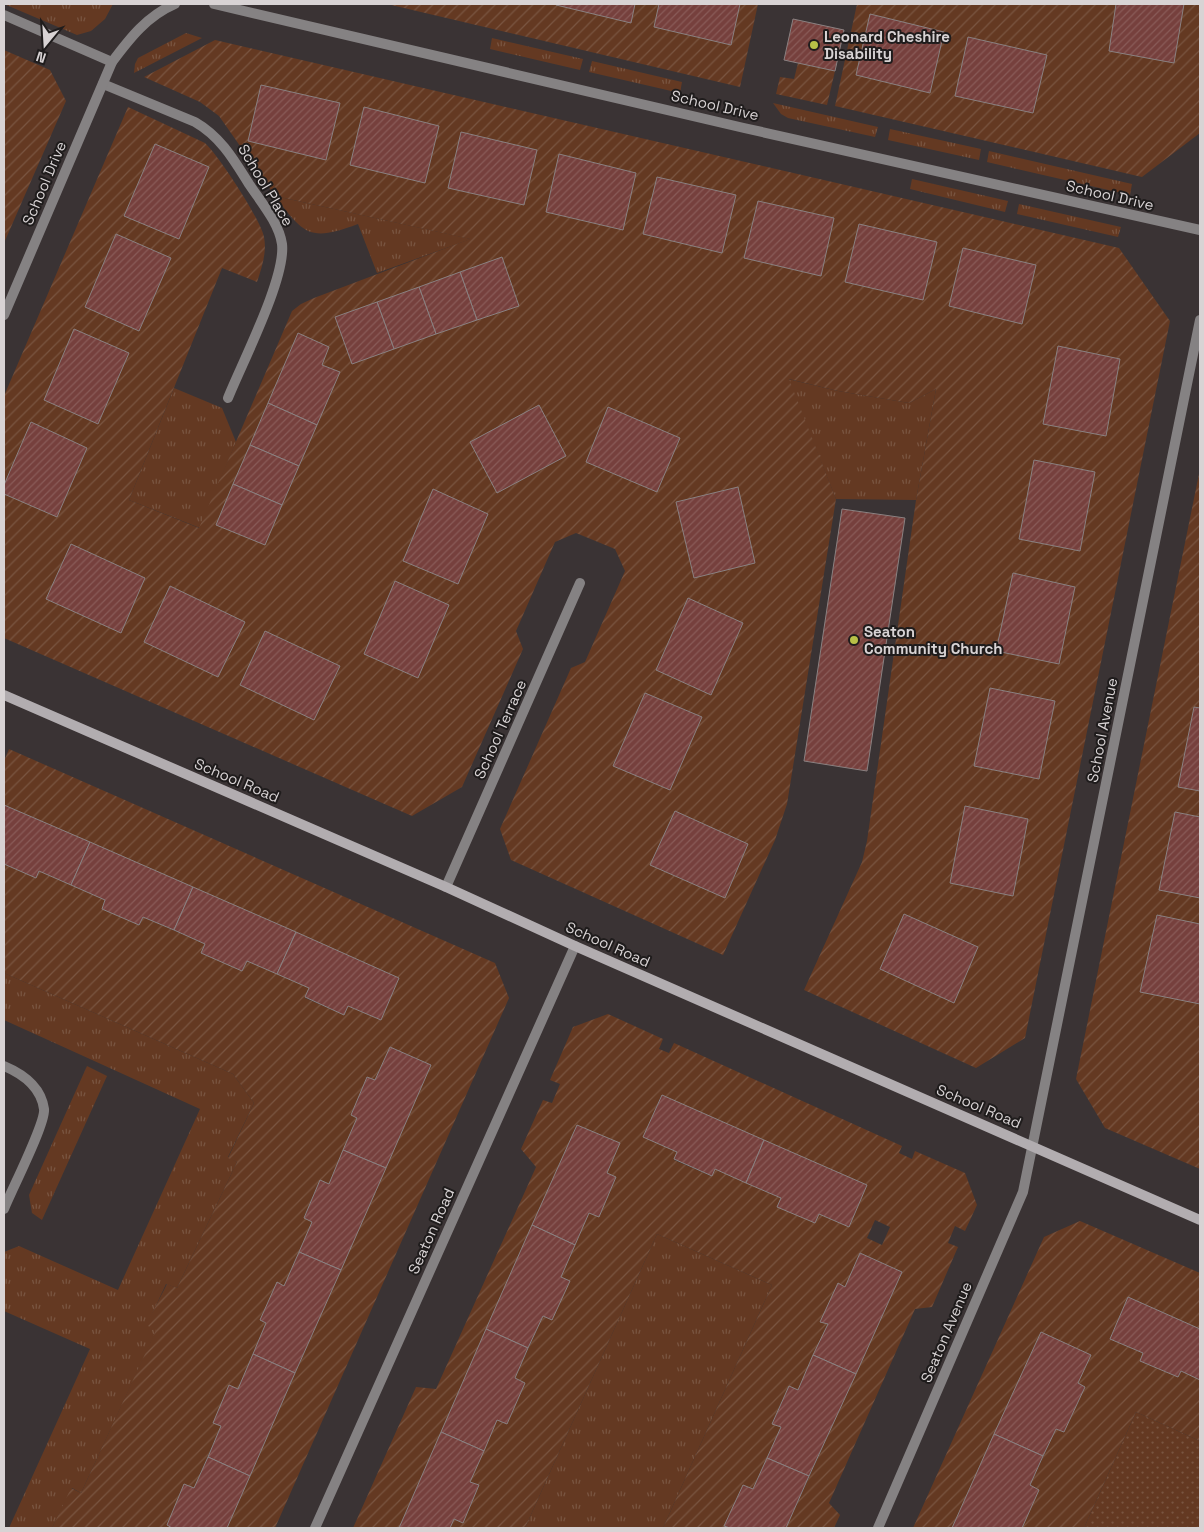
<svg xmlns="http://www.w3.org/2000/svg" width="1204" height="1532" viewBox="0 0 1204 1532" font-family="'Space Grotesk',sans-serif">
<defs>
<pattern id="grass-tufts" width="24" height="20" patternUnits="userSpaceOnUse" patternTransform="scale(1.25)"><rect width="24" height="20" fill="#643922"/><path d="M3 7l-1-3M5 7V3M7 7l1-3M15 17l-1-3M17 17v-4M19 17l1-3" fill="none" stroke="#795541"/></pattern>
<pattern id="park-dots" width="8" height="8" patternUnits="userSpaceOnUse" patternTransform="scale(1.25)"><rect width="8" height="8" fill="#643922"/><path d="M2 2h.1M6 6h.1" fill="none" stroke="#795541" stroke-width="1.8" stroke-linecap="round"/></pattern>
<pattern id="garden-furrows" width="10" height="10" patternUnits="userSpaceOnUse" patternTransform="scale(1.25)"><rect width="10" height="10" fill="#643922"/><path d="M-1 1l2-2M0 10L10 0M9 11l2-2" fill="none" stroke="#795541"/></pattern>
<pattern id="building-hatch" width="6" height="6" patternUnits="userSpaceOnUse" patternTransform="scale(1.25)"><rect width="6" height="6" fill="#76403d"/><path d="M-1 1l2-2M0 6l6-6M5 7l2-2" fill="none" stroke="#895b58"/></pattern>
</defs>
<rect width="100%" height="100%" fill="#3a3334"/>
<g fill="url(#grass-tufts)">
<polygon points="113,4 105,19 91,31 77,35 4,4"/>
<polygon points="186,33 202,38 134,73 135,64 138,58"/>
<polygon points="492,38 583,59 580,70 490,49"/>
<polygon points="592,61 682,82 680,93 589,72"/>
<polygon points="773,103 878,127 875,137 788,118 781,114"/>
<polygon points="890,129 981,149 979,160 888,140"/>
<polygon points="989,151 1132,184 1130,195 987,162"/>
<polygon points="912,179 1008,201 1005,212 910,189"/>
<path d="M 275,196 L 471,239 L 377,273 L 358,224 C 310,242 304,235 275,196 Z"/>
<polygon points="1019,204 1121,227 1118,237 1017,214"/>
<polygon points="788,379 838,391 909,403 936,389 916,500 836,499"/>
<polygon points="174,388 222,408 236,442 200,528 129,500"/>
<polygon points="4,973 233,1074 254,1103 228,1157 237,1162 177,1288 166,1284 147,1325 157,1329 81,1493 72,1488 52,1528 9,1528 90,1349 4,1311 4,1252 19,1246 118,1290 200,1109 4,1020"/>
<polygon points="87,1066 107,1076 42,1220 32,1213 29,1195"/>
<polygon points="657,1234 772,1285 663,1528 525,1528"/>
</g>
<polygon fill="url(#park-dots)" points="1136,1412 1200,1441 1200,1528 1084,1528"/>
<g fill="url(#garden-furrows)" fill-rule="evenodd">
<polygon points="387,4 758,4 740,87"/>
<polygon points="857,4 1200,4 1200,133 1142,177 835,106"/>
<path d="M 215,40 L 1119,248 L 1170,321 L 1025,1038 L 976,1068 L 804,990 L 862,862 L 867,841 L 916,500 L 936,389 L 909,403 L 838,391 L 789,379 L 836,499 L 787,804 L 775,840 L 723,955 L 511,860 L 500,829 L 571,668 L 585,662 L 625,571 L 615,549 L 576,533 L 555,542 L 516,631 L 523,649 L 462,787 L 412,816 L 4,638 L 4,396 L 128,107 L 205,143 C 219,156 261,220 264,237 C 267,252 262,267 257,282 L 222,268 L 129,500 L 199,528 L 292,311 L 301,304 L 314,298 L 470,239 L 275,196 L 219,116 L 200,102 L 144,77 Z"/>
<polygon points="4,50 50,70 66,101 4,243"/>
<polygon points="798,63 835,71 827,105 776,94 780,77 794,79"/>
<polygon points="1200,469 1200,1169 1105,1128 1076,1079"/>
<polygon points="9,749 495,963 509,998 275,1528 227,1528 431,1065 390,1047 375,1080 367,1077 351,1115 357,1118 329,1184 320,1180 304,1217 312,1222 284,1286 277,1282 260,1320 266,1323 238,1389 229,1386 213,1423 221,1426 194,1488 184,1485 167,1525 172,1528 52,1528 71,1488 81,1493 156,1330 146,1325 167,1284 177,1288 237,1162 228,1158 254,1103 233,1074 4,973 4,864 36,878 39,871 105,900 102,909 139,925 143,917 205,944 201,953 242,971 247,961 309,988 305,998 344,1015 348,1006 381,1020 399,978 4,805 4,761"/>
<path d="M 608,1014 L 663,1039 L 659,1049 L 669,1053 L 674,1043 L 902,1146 L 899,1153 L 912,1159 L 915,1151 L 965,1173 L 977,1205 L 965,1231 L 955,1226 L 948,1243 L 958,1247 L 932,1307 L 915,1309 L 829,1503 L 840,1515 L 834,1528 L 786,1528 L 902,1272 L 860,1253 L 845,1287 L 839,1284 L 821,1322 L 828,1324 L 798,1390 L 789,1386 L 772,1423 L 781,1427 L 753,1489 L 743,1485 L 725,1526 L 730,1528 L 663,1528 L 772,1285 L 657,1234 L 525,1528 L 450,1528 L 454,1519 L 463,1523 L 479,1485 L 470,1482 L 497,1420 L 507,1424 L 525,1383 L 515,1378 L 543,1316 L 552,1320 L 569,1281 L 561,1277 L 589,1213 L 599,1216 L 616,1178 L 607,1173 L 619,1143 L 577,1125 L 399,1528 L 353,1528 L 416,1387 L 436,1389 L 536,1167 L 521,1149 L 543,1100 L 552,1103 L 560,1084 L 550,1080 L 573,1027 ZM 661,1096 L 867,1185 L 849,1227 L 819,1214 L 777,1207 L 781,1198 L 715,1169 L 711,1176 L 674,1160 L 677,1152 L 644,1137 ZM 875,1220 L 890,1227 L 882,1245 L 867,1238 Z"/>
<polygon points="1080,1221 1200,1273 1200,1329 1128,1297 1110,1339 1143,1353 1140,1361 1178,1377 1181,1371 1200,1380 1200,1441 1136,1412 1084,1528 1022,1528 1039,1490 1030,1485 1056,1429 1064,1432 1085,1387 1078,1383 1041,1332 952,1528 913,1528 1044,1237"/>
</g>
<g fill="url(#building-hatch)" stroke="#8a8181">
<polygon points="556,4 635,4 631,23 556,5"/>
<polygon points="659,4 740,4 731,45 654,27"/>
<polygon points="1116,4 1184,4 1174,63 1109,51"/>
<polygon points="870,14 944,32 930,93 856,75"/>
<polygon points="793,19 844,30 835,71 784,60"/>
<polygon points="968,37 1047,55 1033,113 955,96"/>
<polygon points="261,85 340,103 326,160 248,141"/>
<polygon points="364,107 439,126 425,183 350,165"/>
<polygon points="461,132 537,150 524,205 448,188"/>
<polygon points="155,144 209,167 179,239 124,216"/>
<polygon points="559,154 636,173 623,230 546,212"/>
<polygon points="657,177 736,195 722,253 643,234"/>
<polygon points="758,201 834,218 821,276 744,258"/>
<polygon points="859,224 937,242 923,300 845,282"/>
<polygon points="116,234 171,258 139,331 85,307"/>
<polygon points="963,248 1036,265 1022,324 949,306"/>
<polygon points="502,257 519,306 477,320 460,272"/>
<polygon points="460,272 477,320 436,334 419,287"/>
<polygon points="419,287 436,334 394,349 377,302"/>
<polygon points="377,302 394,349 352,364 335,317"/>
<polygon points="74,329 129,353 98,424 44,400"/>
<polygon points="298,333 329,347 322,365 340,372 317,425 268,403"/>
<polygon points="1058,346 1120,359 1106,436 1043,424"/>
<polygon points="268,403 317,425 299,466 250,445"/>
<polygon points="539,405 566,456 497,493 470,442"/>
<polygon points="608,407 680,438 657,492 586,462"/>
<polygon points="31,422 87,448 57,517 4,494 4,485"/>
<polygon points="250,445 299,466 282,505 233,484"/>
<polygon points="1034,460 1095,472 1080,551 1019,539"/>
<polygon points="233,484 282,505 265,545 216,525"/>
<polygon points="738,487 755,563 694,578 676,502"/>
<polygon points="433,489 488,514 458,584 403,561"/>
<polygon points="842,509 905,518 867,771 804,761"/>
<polygon points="71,544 145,578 121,633 46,599"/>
<polygon points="1013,573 1075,587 1059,664 996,651"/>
<polygon points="395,581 449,605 418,678 364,654"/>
<polygon points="170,586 245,622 218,677 144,642"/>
<polygon points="688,598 743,623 711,695 656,670"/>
<polygon points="265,631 340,666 314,720 240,685"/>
<polygon points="990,688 1055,701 1039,779 974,766"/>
<polygon points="645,693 702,717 670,790 613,766"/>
<polygon points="1194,707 1200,708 1200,791 1178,787"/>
<polygon points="4,805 90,842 71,885 39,871 36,878 4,864"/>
<polygon points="965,806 1028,819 1013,896 950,883"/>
<polygon points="675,811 748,844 725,898 650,865"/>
<polygon points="1175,812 1200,817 1200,898 1159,890"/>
<polygon points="90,842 193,887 174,930 143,917 139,925 102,909 105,900 71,885"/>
<polygon points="193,887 296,932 277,974 247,961 242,971 201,953 205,944 174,930"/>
<polygon points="904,914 978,947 954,1003 880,969"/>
<polygon points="1157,915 1200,924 1200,1004 1140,992"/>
<polygon points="296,932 399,978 381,1020 348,1006 344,1015 305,997 309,988 277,974"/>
<polygon points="390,1047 431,1065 386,1168 343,1150 357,1118 351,1115 367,1077 375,1080"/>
<polygon points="662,1095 764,1140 746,1183 715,1169 712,1176 674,1159 677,1152 643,1137"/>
<polygon points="577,1125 620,1143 607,1173 616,1177 599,1217 589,1213 575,1245 532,1225"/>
<polygon points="764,1140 867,1185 849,1227 819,1214 815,1223 777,1207 781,1198 746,1183"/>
<polygon points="343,1150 386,1168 341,1270 299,1252 312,1222 304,1218 320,1180 329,1184"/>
<polygon points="532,1225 575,1245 561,1277 570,1281 552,1320 543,1316 528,1348 486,1329"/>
<polygon points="299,1252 341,1270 295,1373 253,1354 266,1323 260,1320 277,1282 284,1286"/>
<polygon points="860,1253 902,1272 856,1374 813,1355 828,1324 820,1322 838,1283 845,1287"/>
<polygon points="1128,1297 1200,1329 1200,1380 1181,1371 1178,1377 1140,1361 1143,1353 1110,1339"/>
<polygon points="486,1329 528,1348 515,1378 525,1383 507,1424 497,1420 484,1451 441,1432"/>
<polygon points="1041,1332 1091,1355 1078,1383 1085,1387 1064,1432 1056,1429 1043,1456 994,1434"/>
<polygon points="253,1354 295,1373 250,1476 208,1457 221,1426 213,1423 229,1385 238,1389"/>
<polygon points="813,1355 856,1374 809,1476 767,1458 781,1427 772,1424 789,1386 798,1390"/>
<polygon points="441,1432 484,1451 470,1482 479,1485 463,1523 454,1519 450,1528 399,1528"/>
<polygon points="994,1434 1043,1456 1030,1485 1039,1490 1022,1528 952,1528"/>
<polygon points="208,1457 250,1476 227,1528 172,1528 167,1525 184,1484 194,1488"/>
<polygon points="767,1458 809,1476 786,1528 730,1528 724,1526 743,1485 753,1489"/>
</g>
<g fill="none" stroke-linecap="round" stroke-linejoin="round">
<path stroke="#858283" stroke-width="10" d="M 4,1066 C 23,1074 41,1087 44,1109 C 46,1123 11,1191 4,1209"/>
<g stroke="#858283" stroke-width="10">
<polyline points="214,4 744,128 1200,230"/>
<polyline points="4,15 112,62"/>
<path d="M 103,84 L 195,122 C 221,137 234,160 249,184 C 261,202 279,223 282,244 C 286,278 242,363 228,398"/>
<path d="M 4,315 L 112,62 C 130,38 147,16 175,4"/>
<polyline points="446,887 580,583"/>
<polyline points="315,1528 575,946"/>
<polyline points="878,1528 1023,1192 1200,320"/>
</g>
<polyline stroke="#b2adb0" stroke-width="10" points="4,695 446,887 575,946 1200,1220"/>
</g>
<g fill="#b8c147" stroke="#1f1c1c" stroke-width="2">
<circle cx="814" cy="45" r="5"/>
<circle cx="854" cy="640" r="5"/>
</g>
<g text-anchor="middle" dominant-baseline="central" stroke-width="4" stroke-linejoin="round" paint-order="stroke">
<g font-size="15" font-weight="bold" fill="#d8d3d4" stroke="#1f1c1c" text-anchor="start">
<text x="824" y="36">Leonard Cheshire<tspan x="824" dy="17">Disability</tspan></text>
<text x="864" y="631">Seaton<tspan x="864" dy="17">Community Church</tspan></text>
</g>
<g font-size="15" fill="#d8d3d4" stroke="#1f1c1c">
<text transform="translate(715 105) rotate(13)">School Drive</text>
<text transform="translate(44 183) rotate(-67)">School Drive</text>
<text transform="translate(266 185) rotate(59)">School Place</text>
<text transform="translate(1110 195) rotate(13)">School Drive</text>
<text transform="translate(500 729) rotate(-66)">School Terrace</text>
<text transform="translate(1102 730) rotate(-79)">School Avenue</text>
<text transform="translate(237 780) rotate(23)">School Road</text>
<text transform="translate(608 944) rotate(24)">School Road</text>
<text transform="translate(979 1106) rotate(23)">School Road</text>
<text transform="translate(431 1231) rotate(-66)">Seaton Road</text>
<text transform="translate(946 1332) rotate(-67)">Seaton Avenue</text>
</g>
</g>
<rect width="1204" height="1532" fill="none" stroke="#d8d3d4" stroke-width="10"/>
<g transform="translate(45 45) rotate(198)" stroke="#1f1c1c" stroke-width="4" paint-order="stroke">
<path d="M0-4L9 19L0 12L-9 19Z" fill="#d8d3d4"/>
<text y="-8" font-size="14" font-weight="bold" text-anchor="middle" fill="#d8d3d4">N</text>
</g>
</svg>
